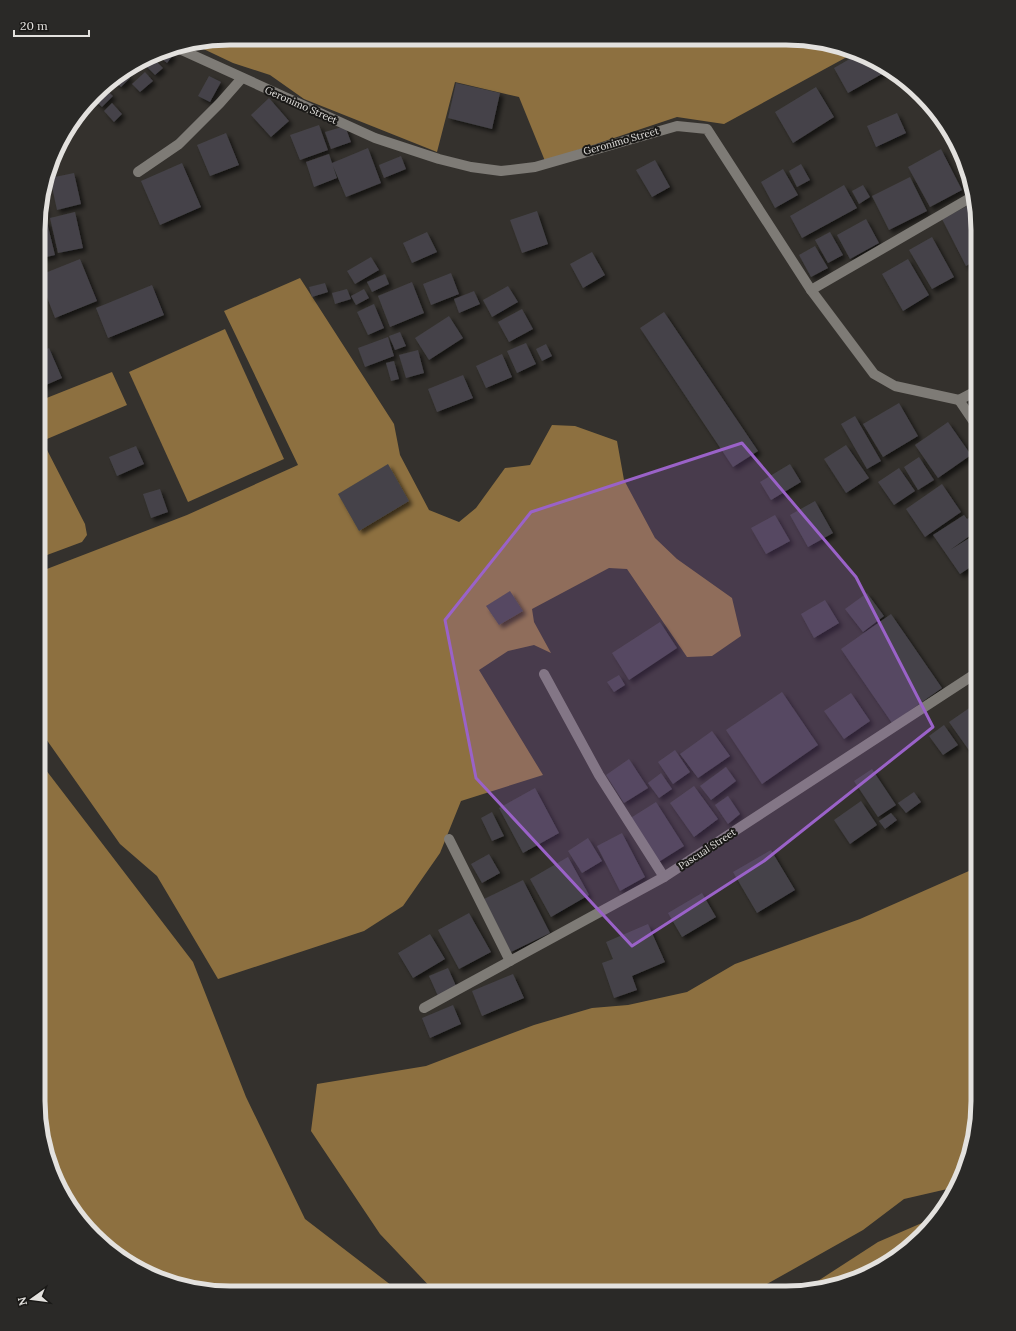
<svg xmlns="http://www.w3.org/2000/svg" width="1016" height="1331" viewBox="0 0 1016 1331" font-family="Lora,serif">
<defs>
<filter id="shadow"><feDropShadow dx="3.5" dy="3.5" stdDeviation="2" flood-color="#0009"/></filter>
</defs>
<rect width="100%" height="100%" fill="#34312d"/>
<g fill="#8d7040">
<polygon points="230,38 811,40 856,52 724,124 677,117 545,161 519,97 455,82 437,152 304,99 270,75 233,63 193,44"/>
<polygon points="300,278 394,424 400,455 429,510 459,522 476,508 505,468 530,465 552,425 575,426 617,441 624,480 655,538 677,559 732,598 741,636 712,656 687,657 627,569 609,568 532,609 534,622 551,653 534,645 508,651 479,670 543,775 461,801 440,853 403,906 364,931 218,979 157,876 120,844 39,729 39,572 187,515 298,465 224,311"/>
<polygon points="225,329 284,459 188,502 129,372"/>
<polygon points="112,372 127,405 47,439 45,446 85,524 87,535 82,542 39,558 39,401"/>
<polygon points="39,761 193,962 246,1097 305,1219 400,1292 205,1291 123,1260 86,1228 58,1186 38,1101"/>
<polygon points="978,867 978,1114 968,1163 956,1187 904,1199 863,1230 751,1293 435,1292 380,1234 311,1131 317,1084 426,1066 534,1025 592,1008 628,1005 687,992 735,964 860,919"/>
<polygon points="938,1216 913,1245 871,1273 807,1288 878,1242"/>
</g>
<g fill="#454348" filter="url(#shadow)">
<polygon points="166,49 173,55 167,63 157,55"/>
<polygon points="860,53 889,70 848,93 834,68"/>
<polygon points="152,57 163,68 155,75 143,63"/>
<polygon points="145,72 153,81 140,92 132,84"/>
<polygon points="125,73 130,78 121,87 113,80"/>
<polygon points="209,76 221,82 210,102 198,96"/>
<polygon points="456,83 500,93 492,129 448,118"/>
<polygon points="816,87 834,117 793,143 775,112"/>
<polygon points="104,88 113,96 102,107 93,99"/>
<polygon points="269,98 289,121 271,137 251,115"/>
<polygon points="112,103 122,114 114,122 104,111"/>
<polygon points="897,113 906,133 876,147 867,126"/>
<polygon points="936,118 941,125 947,131 944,133"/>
<polygon points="319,125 328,150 300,160 290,135"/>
<polygon points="345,126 351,142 331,149 325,132"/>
<polygon points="226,133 239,165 210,176 197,145"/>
<polygon points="368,148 381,183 346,197 333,166 337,178 314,187 306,162 329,154 332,163"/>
<polygon points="941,149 962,190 930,207 908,167"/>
<polygon points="401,156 406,169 384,178 379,165"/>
<polygon points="655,160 670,187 652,197 636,170"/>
<polygon points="182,163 201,207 160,225 141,181"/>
<polygon points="801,164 810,180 797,187 789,171"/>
<polygon points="783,169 798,195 775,208 761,182"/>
<polygon points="74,173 81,204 57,210 50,178"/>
<polygon points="910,177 927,211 889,230 872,196"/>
<polygon points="844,185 857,208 802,238 790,216"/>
<polygon points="863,185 870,197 859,204 852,191"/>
<polygon points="42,199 46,214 40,216 40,205"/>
<polygon points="969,205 975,216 978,230 978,259 966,266 942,219"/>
<polygon points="537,211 548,244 522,253 510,220"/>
<polygon points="75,212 83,248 58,253 50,218"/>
<polygon points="866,219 879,243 850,259 837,235"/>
<polygon points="47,222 55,255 42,258 40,249 40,223"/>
<polygon points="427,232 437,252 412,263 403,243"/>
<polygon points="830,232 843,255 828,263 815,240"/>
<polygon points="932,237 954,277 932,289 909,250"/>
<polygon points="815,246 828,268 811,277 799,255"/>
<polygon points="592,252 605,275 583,288 570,264"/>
<polygon points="371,257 379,270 355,284 347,271"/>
<polygon points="80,259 97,301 55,318 40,279 40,275"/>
<polygon points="908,259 929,295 903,311 882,274"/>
<polygon points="451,273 459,294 431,305 423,284"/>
<polygon points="385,274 389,284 372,292 367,282"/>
<polygon points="412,282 424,313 390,327 378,296"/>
<polygon points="325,283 328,292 312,297 309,287"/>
<polygon points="152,285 164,315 108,338 96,308"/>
<polygon points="508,286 518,302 492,317 483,300"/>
<polygon points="347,289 351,299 335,304 332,293"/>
<polygon points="364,289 369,298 356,305 351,296"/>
<polygon points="474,291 480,304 459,313 454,299"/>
<polygon points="374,304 384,328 368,335 357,312"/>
<polygon points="522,309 533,329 509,342 498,322"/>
<polygon points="664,312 758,451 733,467 640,328"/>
<polygon points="449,316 463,338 429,360 415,338"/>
<polygon points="400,332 406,346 395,350 389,336"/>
<polygon points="388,337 394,356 365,367 358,348"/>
<polygon points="526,343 536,364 517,373 507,351"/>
<polygon points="546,344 552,356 542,361 536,349"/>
<polygon points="49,348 62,378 39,388 39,352"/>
<polygon points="418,350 424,373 406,378 399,355"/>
<polygon points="502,354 512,377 486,388 476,366"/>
<polygon points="394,361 399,379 391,381 386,363"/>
<polygon points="463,375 473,398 437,412 428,389"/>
<polygon points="899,403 918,436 883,457 863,424"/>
<polygon points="855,416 881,461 867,469 841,424"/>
<polygon points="948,422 971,455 938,478 915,445"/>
<polygon points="846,445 869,478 846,493 824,459"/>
<polygon points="136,446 144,464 117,476 109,457"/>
<polygon points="919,457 934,480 918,490 904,467"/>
<polygon points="388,464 409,501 359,531 338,494"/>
<polygon points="790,464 801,482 771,500 760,482"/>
<polygon points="899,468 915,491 894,505 878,482"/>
<polygon points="942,484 961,512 925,537 906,509"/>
<polygon points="160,489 168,512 151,518 143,494"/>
<polygon points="815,501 833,533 808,547 790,515"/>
<polygon points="978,512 978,535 975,530 977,536 973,538 971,535 950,550 971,537 978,547 978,562 960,574 933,535 964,515 967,519"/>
<polygon points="775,515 790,541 766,554 751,528"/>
<polygon points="978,536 978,545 974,539"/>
<polygon points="510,591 523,611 499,625 486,606"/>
<polygon points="867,593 884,616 863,632 845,609"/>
<polygon points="825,600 839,623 814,638 801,614"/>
<polygon points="891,614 942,688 892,723 841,649"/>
<polygon points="660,622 677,648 629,680 612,653"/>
<polygon points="619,675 625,685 614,692 607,682"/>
<polygon points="782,692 818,745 762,784 726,730"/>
<polygon points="851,693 870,721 844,739 824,711"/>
<polygon points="978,702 978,763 949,722"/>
<polygon points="944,725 958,745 943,755 929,736"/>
<polygon points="712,731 730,756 698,778 680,754"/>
<polygon points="675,750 690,772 673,784 658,762"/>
<polygon points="629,759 648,788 624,803 606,775"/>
<polygon points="726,767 736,781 711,800 700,786"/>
<polygon points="872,769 896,805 878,817 854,781"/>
<polygon points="661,773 672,789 659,798 648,783"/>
<polygon points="694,786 718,819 694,837 670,803"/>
<polygon points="535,788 559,833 523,853 499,808"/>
<polygon points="914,792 921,802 906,813 898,803"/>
<polygon points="728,796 740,814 728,824 715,805"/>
<polygon points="861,801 877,825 850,844 834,820"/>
<polygon points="656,802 684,846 657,863 629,819"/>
<polygon points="492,812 504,836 492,841 481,818"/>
<polygon points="891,813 897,820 885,829 879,821"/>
<polygon points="622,833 645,877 620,891 597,846"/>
<polygon points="588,838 602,861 582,873 568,851"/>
<polygon points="771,850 795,890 757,913 733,872"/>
<polygon points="489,854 500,873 482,883 471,864"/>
<polygon points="568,857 589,895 551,917 530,879"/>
<polygon points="523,880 550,933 511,952 484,899"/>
<polygon points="702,893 716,917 682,937 668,913"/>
<polygon points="469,913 491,952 459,969 438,930"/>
<polygon points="648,924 665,962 632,976 637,990 614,998 602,963 613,959 606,942"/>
<polygon points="430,934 445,959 413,978 398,953"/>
<polygon points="448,968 457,988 438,996 429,976"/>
<polygon points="513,974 524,998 482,1016 472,991"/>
<polygon points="453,1005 461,1024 430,1038 422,1018"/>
</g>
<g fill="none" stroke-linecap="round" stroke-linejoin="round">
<polyline stroke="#7e7b76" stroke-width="10" points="138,172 179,144 220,103 242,78"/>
<g stroke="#7e7b76" stroke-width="10">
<polyline points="175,47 375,138 439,159 471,167 501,171 535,167 677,126 707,129 811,290 874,374 895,386 959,400"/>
<polyline points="811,290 970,198"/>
<polyline points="959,400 978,428"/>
<polyline points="959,400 978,390"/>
<polyline points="544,674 599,775 664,877"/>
<polyline points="449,839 510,961"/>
<polyline points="424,1008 664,877 978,672"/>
</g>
</g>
<path fill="#9a62c8" fill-opacity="0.2" stroke="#9a62c8" stroke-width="3" stroke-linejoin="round" d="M 742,443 L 856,577 L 933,727 L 764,861 L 632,946 L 476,778 L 445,620 L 531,512 Z"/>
<g text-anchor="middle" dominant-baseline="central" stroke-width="4" stroke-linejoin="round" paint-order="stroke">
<g font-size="10" fill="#e3e1de" stroke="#1a1917">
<text transform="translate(301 105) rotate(24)">Geronimo Street</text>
<text transform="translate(621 141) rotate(-16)">Geronimo Street</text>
<text transform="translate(707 849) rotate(-33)">Pascual Street</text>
</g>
</g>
<path d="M0 0H1016V1331H0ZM230 45H786A185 185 0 0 1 971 230V1101A185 185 0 0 1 786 1286H230A185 185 0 0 1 45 1101V230A185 185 0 0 1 230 45Z" fill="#2a2927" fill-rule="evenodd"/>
<path fill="none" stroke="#e3e1de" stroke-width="5" d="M230 45H786A185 185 0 0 1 971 230V1101A185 185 0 0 1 786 1286H230A185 185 0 0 1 45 1101V230A185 185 0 0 1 230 45Z"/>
<g transform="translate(32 1299) rotate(256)" stroke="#1a1917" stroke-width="3" paint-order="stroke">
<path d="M0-3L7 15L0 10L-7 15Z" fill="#e3e1de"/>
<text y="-6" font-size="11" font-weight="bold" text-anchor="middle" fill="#e3e1de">N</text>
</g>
<path d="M14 30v6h75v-6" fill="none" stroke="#e3e1de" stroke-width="2"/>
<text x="20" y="30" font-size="12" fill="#e3e1de" stroke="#1a1917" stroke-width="3" paint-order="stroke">20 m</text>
</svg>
